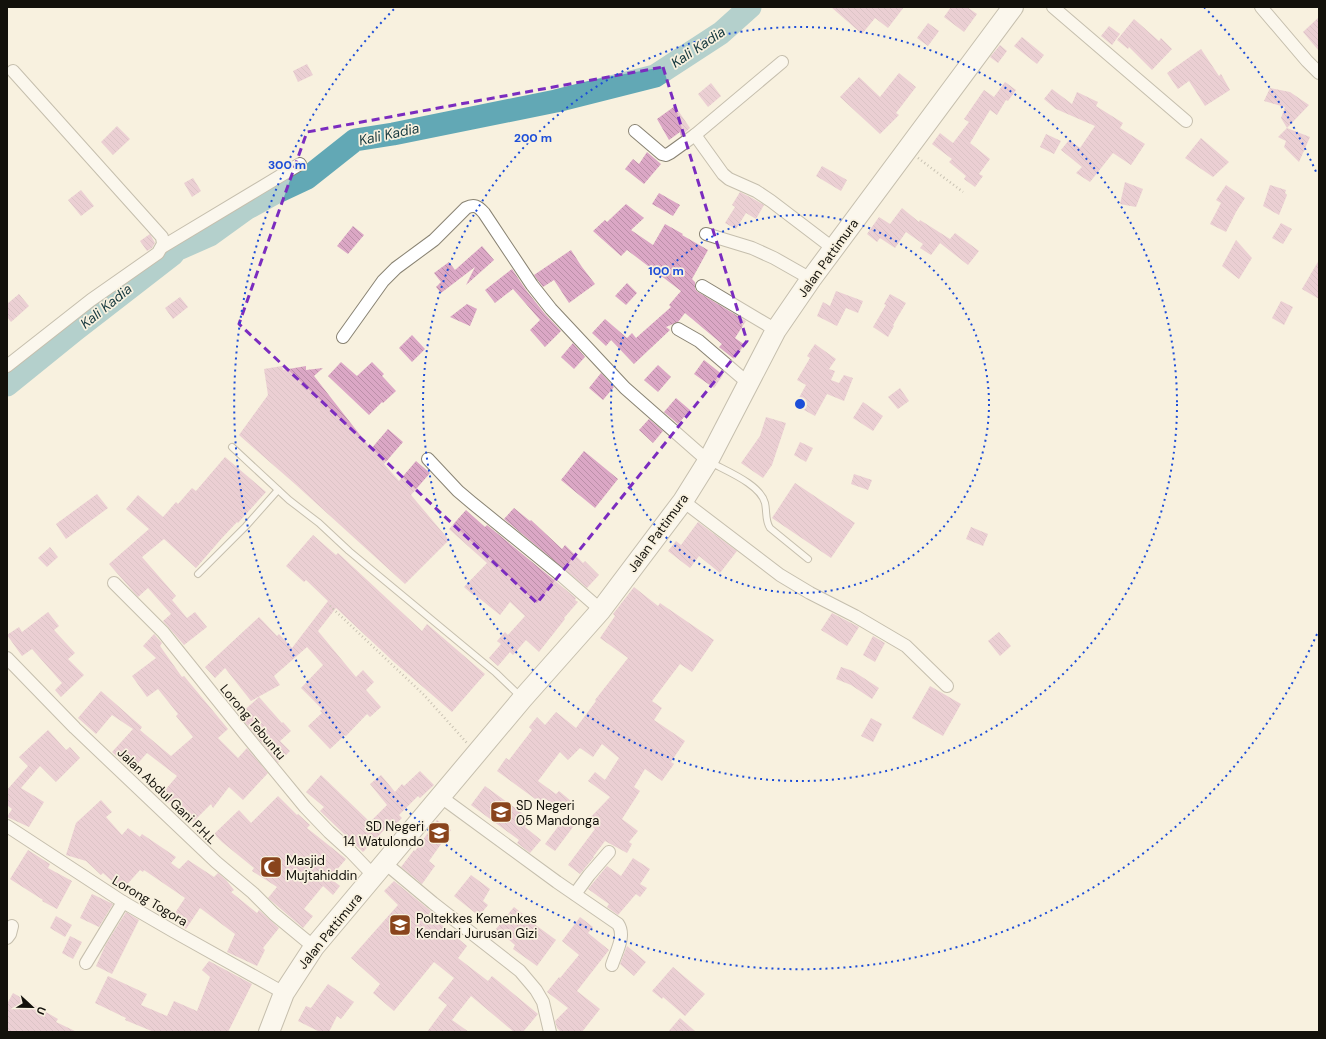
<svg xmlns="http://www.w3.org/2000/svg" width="1326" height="1039" viewBox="0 0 1326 1039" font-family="'DM Sans',sans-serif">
<defs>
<pattern id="building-back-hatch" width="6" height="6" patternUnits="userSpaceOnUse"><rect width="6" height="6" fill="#dba7c5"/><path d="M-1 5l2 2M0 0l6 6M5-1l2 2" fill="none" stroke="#bb8fa8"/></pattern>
</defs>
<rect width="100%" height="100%" fill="#f8f1df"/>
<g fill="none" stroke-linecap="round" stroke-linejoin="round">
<polyline stroke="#62a8b5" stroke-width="23" points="7,385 75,330 172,255 176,250 210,235 246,209 275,193 307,178 355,140 393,134 556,101 655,76 721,33 750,7"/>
</g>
<g fill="url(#building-back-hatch)">
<polygon points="831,7 904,7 888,28 875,18 862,34"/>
<polygon points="951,7 967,7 977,14 964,32 944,17"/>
<polygon points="1319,17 1319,51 1303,32"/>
<polygon points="1134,19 1159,41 1161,38 1172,49 1152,70 1129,47 1128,49 1117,40"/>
<polygon points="928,23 939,31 928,46 917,38"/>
<polygon points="1109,26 1120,34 1112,45 1101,36"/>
<polygon points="1022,37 1044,55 1037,64 1014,46"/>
<polygon points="1000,45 1007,51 998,63 990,57"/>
<polygon points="1201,49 1219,76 1221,74 1230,90 1205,106 1189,81 1178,89 1167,73"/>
<polygon points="307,64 313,75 298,82 293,71"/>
<polygon points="899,73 916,87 896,113 899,115 880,134 840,97 859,77 880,97"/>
<polygon points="1005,82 1016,90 1008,101 1006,100 997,115 990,110 970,143 990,159 979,174 983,176 975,187 964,179 966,176 949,162 952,159 932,144 940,133 953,143 969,122 964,119 984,90 994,97"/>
<polygon points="711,83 721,96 708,107 698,94"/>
<polygon points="1270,88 1290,92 1309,105 1287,128 1281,118 1285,107 1264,101"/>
<polygon points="1052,89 1072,104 1077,92 1098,102 1096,106 1123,123 1120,128 1145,144 1131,165 1113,153 1090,182 1076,173 1082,167 1061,150 1069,140 1080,148 1095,126 1056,109 1044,99"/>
<polygon points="675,106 690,128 681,136 680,132 669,140 657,119"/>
<polygon points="117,126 130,139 113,155 101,142"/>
<polygon points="1287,128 1310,137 1299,162 1284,147 1286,141 1278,137"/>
<polygon points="1046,134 1061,141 1054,154 1040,147"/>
<polygon points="1201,138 1229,162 1213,177 1185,158"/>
<polygon points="647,152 661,164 644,184 625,169 633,159 639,164"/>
<polygon points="822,166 847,180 841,191 816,176"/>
<polygon points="193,178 201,191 192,197 184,183"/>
<polygon points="1125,182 1143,189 1136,207 1120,204"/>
<polygon points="1226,185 1245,198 1236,212 1226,232 1210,224 1221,203 1216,200"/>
<polygon points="1270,185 1286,190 1285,193 1287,195 1279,215 1263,206"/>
<polygon points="81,190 94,206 81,216 68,200"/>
<polygon points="740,192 752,198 764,205 756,219 746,213 736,229 725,223 735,207 732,205"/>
<polygon points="659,193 680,205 673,216 652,204"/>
<polygon points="626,204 644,218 631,230 653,245 665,224 683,234 682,235 708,250 692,279 695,282 695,289 698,292 746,321 735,338 745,345 734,359 719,347 722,344 685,313 678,322 666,327 670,330 634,364 611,340 606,346 592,333 605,319 627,338 632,333 636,338 671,307 669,305 681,291 627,250 621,256 593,231 605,220 607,222"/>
<polygon points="902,208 919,222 920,220 950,239 955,233 979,251 968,265 940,243 931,255 920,248 923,244 906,232 895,248 880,238 877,242 867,234 879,217 890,224"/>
<polygon points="1281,223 1292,229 1283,244 1272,238"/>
<polygon points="353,226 364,235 348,254 337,246"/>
<polygon points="150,234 155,243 152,248 147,251 140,241"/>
<polygon points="1236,240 1252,258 1239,279 1222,266"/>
<polygon points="482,246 494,260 466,285 475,267 441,293 436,287 441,282 434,273 449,262 455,270"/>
<polygon points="571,250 582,267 595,284 569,303 554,280 543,287 534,275"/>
<polygon points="1319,260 1319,299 1302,289"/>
<polygon points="512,269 526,290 545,314 561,331 545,347 530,330 540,320 513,289 495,303 485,290"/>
<polygon points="627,283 637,293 626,305 615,296"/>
<polygon points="836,291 863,301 858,313 846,308 837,326 817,316 823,302 830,306"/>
<polygon points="19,294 29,306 11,322 7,317 7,304"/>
<polygon points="890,294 906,303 893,325 894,326 888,337 873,327 886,305 884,304"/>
<polygon points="180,297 188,307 173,319 165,308"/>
<polygon points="1281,301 1293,307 1284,325 1272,318"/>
<polygon points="467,304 477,309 470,326 450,317"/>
<polygon points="412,335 425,349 412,362 399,348"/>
<polygon points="573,343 585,357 574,369 561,357"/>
<polygon points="815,344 836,359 829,369 835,371 831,380 839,383 844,375 853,378 844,401 827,394 815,416 795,405 806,385 797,380 810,358 807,356"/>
<polygon points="704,360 723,375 714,388 694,374"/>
<polygon points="341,362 357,376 372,362 384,374 382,376 396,391 383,403 382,402 369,415 328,376"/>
<polygon points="658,365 671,377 658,392 644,380"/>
<polygon points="282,366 283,370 306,366 306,370 323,368 314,376 371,449 388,429 403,442 384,464 399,481 416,461 430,473 411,495 449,540 405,584 295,484 239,435 268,395 264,369"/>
<polygon points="601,373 614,387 603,400 589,388"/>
<polygon points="900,388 909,401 898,409 888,397"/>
<polygon points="676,398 690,410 678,424 664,412"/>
<polygon points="863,402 883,416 873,431 853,418"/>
<polygon points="766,417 786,423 772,465 763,478 741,463 760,436"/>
<polygon points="649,419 663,431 653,443 639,430"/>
<polygon points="800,442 813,448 806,462 794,455"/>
<polygon points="584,451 618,479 595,508 561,480"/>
<polygon points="225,457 266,492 238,523 237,522 222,538 196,568 164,539 142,557 176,596 172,600 187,618 195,612 207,627 184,645 163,621 171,614 148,588 138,597 109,564 149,529 126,509 138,495 163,517 176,502 178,504 192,488 196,491"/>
<polygon points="854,474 872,480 868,490 851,484"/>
<polygon points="795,483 855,523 831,558 772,518"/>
<polygon points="97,494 108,508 66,539 56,524"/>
<polygon points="514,508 530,521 531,520 562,549 565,545 583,563 585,561 599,575 587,588 504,519"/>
<polygon points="466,510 485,527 487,525 576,598 575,600 578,602 564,618 565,619 539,652 526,640 513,655 510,652 498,666 489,658 501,644 497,641 505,632 508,635 525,616 510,602 500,615 474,594 473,595 464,587 487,563 449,529"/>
<polygon points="698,522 737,551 720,573 699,556 690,568 668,551 676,541 681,545"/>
<polygon points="971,527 988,534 983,546 966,539"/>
<polygon points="313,535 336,555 338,553 422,631 427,624 485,674 452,712 394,662 336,608 318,631 356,677 363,670 374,682 366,690 381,707 370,717 367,714 346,736 345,735 330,749 308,726 322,713 320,711 322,709 301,688 323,665 307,647 274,676 280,685 251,701 225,668 215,678 205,667 259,617 277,636 279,634 292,648 328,601 306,580 304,582 286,566"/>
<polygon points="50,547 58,557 47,567 38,558"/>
<polygon points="634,587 658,606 660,603 714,640 692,672 680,664 652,701 662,708 654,720 685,741 671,762 674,764 662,781 645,769 634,787 640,791 622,819 638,831 629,842 632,844 627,853 605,841 593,857 594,857 580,874 568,865 595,829 587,821 610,797 588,781 595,772 605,780 619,758 602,744 593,757 580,748 568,760 560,752 538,781 556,794 559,791 571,801 562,812 546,799 542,804 497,771 506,758 509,760 532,730 529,727 537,717 545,725 556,712 576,728 596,701 595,700 628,658 600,638 615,616 613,614"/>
<polygon points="48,612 59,626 54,630 75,653 68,659 84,675 61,697 55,690 62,683 32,649 22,656 7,635 19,627 22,632"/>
<polygon points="832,613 859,627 847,646 821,630"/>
<polygon points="999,632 1011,646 1000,656 988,641"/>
<polygon points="154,634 162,643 160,646 182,677 184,676 228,729 218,738 238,758 247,748 268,773 243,800 229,787 213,808 211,804 193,822 170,801 168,803 161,795 177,776 147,753 132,770 112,752 133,729 112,715 96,734 78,718 101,691 142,727 140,730 171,756 193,737 176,716 178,714 158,689 147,697 132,676 156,658 143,646"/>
<polygon points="873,636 885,643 875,662 863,655"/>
<polygon points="841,667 853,671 879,688 872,699 851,685 836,679"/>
<polygon points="930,686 961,704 943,736 912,718"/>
<polygon points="259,697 282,723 283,722 291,731 280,741 290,751 278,763 239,715"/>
<polygon points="871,718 882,724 873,742 861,736"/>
<polygon points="48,730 66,750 70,747 80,758 56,782 40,766 21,788 44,802 29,827 7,817 12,809 7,805 7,790 28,766 19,757"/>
<polygon points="420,771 434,785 420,798 418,796 399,815 402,818 389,831 386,828 363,852 320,811 324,807 306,792 321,775 370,822 387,805 370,784 381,775 395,792 402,784 404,786"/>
<polygon points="485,786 530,819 525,827 541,840 530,853 517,843 519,840 471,805"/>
<polygon points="278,796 297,815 298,814 310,825 307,828 346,859 330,878 340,886 333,895 323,886 304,909 313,916 303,928 268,898 277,887 252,871 254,868 222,842 214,834 239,810 251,823"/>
<polygon points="101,800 112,812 106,817 122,835 128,828 140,837 142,834 176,857 171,863 179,869 188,860 214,877 218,873 226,880 234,890 231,892 257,913 259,910 279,928 263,948 265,950 257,966 227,952 235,934 200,908 186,929 171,919 185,898 144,870 143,872 140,870 122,890 103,873 101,875 86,861 66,855 76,823"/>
<polygon points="566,816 576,823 555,851 545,844"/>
<polygon points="437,820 451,830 429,861 435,866 422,884 401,867 414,850 415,851"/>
<polygon points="28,850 50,864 48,868 72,881 57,909 42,901 43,900 10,879"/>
<polygon points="633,858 650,869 640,884 647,888 640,897 636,894 618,915 607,907 609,904 588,889 607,866 621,876"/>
<polygon points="471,875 490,889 483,901 488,905 479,916 454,896"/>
<polygon points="394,881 431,911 429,914 467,946 458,958 488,981 492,976 538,1014 523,1032 514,1032 471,996 452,1020 469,1032 427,1032 447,1005 438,998 454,978 434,962 394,1011 373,993 380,984 351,958 398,905 384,891"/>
<polygon points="92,894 113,904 99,927 80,918"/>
<polygon points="514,907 523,914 522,915 556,940 537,966 513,949 515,945 496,929"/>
<polygon points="126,912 139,920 112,974 96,966 106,944"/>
<polygon points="56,916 72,925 65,937 50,928"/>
<polygon points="580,917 593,927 588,933 609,950 577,991 600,1009 582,1032 561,1032 557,1028 555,1021 568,1008 547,992 559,977 560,978 579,955 562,941"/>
<polygon points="70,936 82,942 73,959 62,953"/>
<polygon points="627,946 646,962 634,976 620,964"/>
<polygon points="209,961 252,984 228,1032 154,1032 125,1020 126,1018 95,1003 108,976 147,994 141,1005 167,1016 174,1001 197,1011 210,977 202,970"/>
<polygon points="673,967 705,994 685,1016 663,997 662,999 652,991"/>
<polygon points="328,984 354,1002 341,1019 337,1016 329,1032 320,1032 298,1021 306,1006 311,1008"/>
<polygon points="13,993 58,1019 56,1022 77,1032 7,1032 7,1004"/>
<polygon points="680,1018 696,1032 668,1032"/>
</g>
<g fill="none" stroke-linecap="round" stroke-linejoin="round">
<g stroke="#898373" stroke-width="8">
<g id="service">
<polyline points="232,447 289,500 319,523 349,551 496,673 520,696"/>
<path d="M 710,462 C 726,471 760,484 765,503 C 767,512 765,521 770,528 L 808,559"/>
<polyline points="198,574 246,526 278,490"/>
</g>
</g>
<g stroke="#898373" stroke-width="14">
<g id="minor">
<polyline points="1053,7 1186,121"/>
<polyline points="1261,7 1307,61 1319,73"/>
<polyline points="782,62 695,135 723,174 729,179 756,191 771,201 834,249"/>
<polyline points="635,131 662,154 666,155 670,153 695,135"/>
<polyline points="706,234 752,248 774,258 811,279"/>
<polyline points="162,247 300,164"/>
<polyline points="702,286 776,330"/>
<polyline points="678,329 699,341 748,383"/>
<path d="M 343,337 L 383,281 L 396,268 L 434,240 L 466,208 C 474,204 478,206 484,213 L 532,285 L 551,309 L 625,388 L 708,461"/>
<polyline points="7,366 91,300 158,253 163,244 162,237 13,71"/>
<polyline points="428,459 458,491 471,502 562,576 601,610"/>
<polyline points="683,501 780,575 810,593 855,616 906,646 947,686"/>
<polyline points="114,583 163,632 245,734 305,807 329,832 351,852 374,876"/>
<polyline points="7,658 75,728 216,862 253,893 274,914 314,947"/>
<path d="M 441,797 L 557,882 L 618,924 C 626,936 616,952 612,965"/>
<polyline points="7,826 123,902 173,931 284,993"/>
<polyline points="385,863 433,903 520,971 536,990 543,1002 550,1032"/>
<polyline points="575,894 589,875 609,852"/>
<polyline points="7,938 10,934 12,926"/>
<polyline points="86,963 123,902"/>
</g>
</g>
<g stroke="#898373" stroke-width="22">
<polyline id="trunk" points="269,1032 284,993 314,947 523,698 601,610 683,501 708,461 776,330 811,279 1013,7"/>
</g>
<g stroke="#908b7f" stroke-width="2.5" stroke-dasharray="1 3" stroke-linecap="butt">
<polyline points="918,158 963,192"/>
<polyline points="330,606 424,695 467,743"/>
</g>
<use href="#service" stroke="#fff" stroke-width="6"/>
<use href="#minor" stroke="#fff" stroke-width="12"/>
<use href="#trunk" stroke="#fff" stroke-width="20"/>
</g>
<path d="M0 0H1326V1039H0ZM 663,67 L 747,341 L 537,603 L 239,324 L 307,132 Z" fill="#f8f1df" fill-opacity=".55" fill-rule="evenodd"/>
<path fill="none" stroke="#7b2cbf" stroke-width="3" stroke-dasharray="8 5" stroke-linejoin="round" d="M 663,67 L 747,341 L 537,603 L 239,324 L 307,132 Z"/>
<g fill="none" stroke="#1d4ed8" stroke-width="2" stroke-dasharray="2 4">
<circle cx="800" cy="404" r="189"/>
<circle cx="800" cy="404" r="377"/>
<path d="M1317 634A566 566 0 1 1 396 7M1204 7A566 566 0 0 1 1317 174"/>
</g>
<defs>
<g id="school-square" transform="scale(1.15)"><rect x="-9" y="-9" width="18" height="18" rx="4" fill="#89441c" stroke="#f8f1df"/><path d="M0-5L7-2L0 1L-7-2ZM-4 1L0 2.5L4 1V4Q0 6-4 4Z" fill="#fff"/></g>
<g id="mosque-square" transform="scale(1.15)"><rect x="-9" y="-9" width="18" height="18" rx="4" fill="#89441c" stroke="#f8f1df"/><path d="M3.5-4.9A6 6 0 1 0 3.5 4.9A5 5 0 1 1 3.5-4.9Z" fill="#fff"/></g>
<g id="university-square" transform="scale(1.15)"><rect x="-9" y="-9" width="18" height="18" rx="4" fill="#89441c" stroke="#f8f1df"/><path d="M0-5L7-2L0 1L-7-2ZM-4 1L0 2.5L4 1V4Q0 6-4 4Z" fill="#fff"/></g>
</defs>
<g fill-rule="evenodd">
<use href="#school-square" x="501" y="812"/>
<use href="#school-square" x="439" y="833"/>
<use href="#mosque-square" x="271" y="867"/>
<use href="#university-square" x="400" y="925"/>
</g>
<g text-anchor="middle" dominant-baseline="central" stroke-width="3.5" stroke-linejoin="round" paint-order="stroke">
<g font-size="13" fill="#13110b" stroke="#f8f1df">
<text transform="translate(828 258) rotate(-54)">Jalan Pattimura</text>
<text transform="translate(658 533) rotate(-54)">Jalan Pattimura</text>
<text transform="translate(253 722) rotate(50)">Lorong Tebuntu</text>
<text transform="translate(167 796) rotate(44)">Jalan Abdul Gani P.H.L</text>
<text transform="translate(150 901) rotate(31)">Lorong Togora</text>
<text transform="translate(330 931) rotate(-51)">Jalan Pattimura</text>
</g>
<g font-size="13" fill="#13110b" stroke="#f8f1df" text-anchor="start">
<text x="516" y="805">SD Negeri<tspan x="516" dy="15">05 Mandonga</tspan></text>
<text x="424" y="826" text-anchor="end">SD Negeri<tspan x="424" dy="15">14 Watulondo</tspan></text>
<text x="286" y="860">Masjid<tspan x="286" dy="15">Mujtahiddin</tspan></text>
<text x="416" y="918">Poltekkes Kemenkes<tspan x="416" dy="15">Kendari Jurusan Gizi</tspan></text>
</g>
<g font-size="14" font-style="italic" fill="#16393f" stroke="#f8f1df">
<text transform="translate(698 47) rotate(-34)">Kali Kadia</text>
<text transform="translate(389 134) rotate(-12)">Kali Kadia</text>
<text transform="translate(106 306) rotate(-39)">Kali Kadia</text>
</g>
</g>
<circle cx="800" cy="404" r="6" fill="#1d4ed8" stroke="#f8f1df" stroke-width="2"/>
<g font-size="12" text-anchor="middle" font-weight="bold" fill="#1d4ed8" stroke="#f8f1df" stroke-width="3.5" stroke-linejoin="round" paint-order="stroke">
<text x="533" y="142">200 m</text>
<text x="287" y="169">300 m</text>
<text x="666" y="275">100 m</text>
</g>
<rect width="1326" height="1039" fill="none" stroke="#13110b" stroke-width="16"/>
<g transform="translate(32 1007) rotate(112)" stroke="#f8f1df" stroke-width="3" paint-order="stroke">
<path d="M0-3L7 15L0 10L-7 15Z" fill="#13110b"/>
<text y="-6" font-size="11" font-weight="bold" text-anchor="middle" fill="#13110b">U</text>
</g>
</svg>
